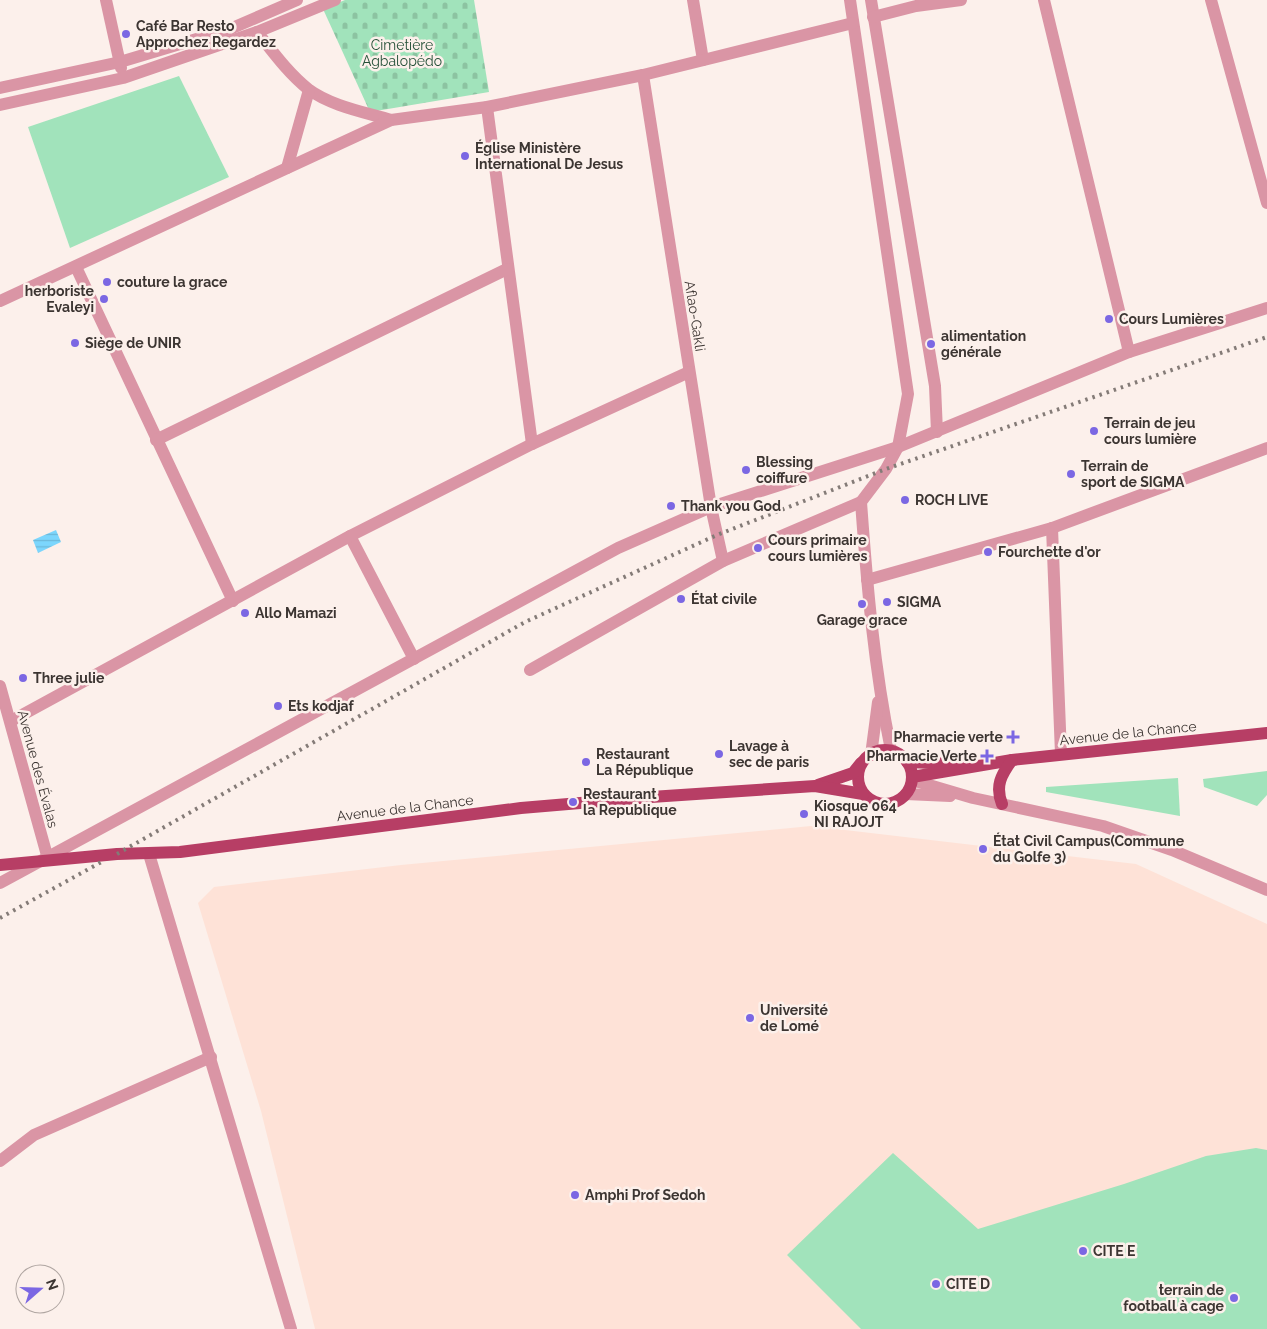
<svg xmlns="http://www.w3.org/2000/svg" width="1267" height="1329" viewBox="0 0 1267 1329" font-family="Raleway,sans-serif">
<defs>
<pattern id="cemetery-stones" width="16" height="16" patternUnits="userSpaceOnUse" patternTransform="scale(1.25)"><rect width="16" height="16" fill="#a1e3bb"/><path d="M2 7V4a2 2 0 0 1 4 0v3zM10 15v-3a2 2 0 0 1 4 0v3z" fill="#8cc3a1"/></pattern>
<pattern id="water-rules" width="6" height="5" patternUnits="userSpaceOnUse" patternTransform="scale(1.25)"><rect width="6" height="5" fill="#7cd6fd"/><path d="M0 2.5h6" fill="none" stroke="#6cb8d9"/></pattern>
</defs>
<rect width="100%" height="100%" fill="#fcf0eb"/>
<polygon fill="#fee2d7" points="811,826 1136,864 1267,924 1267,1329 315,1329 261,1111 198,903 214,887 401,865"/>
<g fill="#a1e3bb">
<polygon points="179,76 229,177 70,248 28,127"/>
<polygon points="1267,771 1267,795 1257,806 1204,787 1203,779"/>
<polygon points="1178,778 1180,816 1046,792 1046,787"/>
<polygon points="1256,1148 1267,1150 1267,1329 861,1329 787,1255 893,1153 978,1229 1124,1184 1206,1156"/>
</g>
<polygon fill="url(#cemetery-stones)" points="345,0 474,0 489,92 370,112 323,9"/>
<polygon fill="url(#water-rules)" points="56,530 61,542 38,553 33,540"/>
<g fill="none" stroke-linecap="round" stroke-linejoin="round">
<g stroke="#da95a5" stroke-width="12">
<polyline points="106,0 121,68"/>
<polyline points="693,0 703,60"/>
<path d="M 850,0 L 908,394 L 898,447 L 886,469 L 861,502 C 867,585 874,668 891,750"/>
<polyline points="871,0 935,386 937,432"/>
<polyline points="1044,0 1129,352"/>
<polyline points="1211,0 1267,203"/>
<polyline points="873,17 916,6 961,0"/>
<path d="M 257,32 C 273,52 288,73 308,89 C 331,106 364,112 391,120"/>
<polyline points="643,75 711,507 723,561"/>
<polyline points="0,88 120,62 230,29 297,0"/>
<polyline points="0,105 123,78 257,32 335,0"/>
<polyline points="487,107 532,444"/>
<polyline points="287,168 309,90"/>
<polyline points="76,267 233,601"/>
<polyline points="0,301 391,120 487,107 643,75 853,23"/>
<polyline points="156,440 507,269"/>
<polyline points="1052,528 1061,754"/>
<polyline points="350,536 414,659"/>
<polyline points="867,580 1052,528 1267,448"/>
<polyline points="530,670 723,561 861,502"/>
<polyline points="0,686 48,859"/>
<polyline points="11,721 350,536 532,444 689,372"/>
<polyline points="871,755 878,702"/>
<polyline points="912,780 973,798 1103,826 1172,850 1267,890"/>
<polyline points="906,794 950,796"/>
<polyline points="149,854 291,1329"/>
<polyline points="0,883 618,548 711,507 898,447 1129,352 1267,308"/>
<polyline points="0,1161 34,1135 211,1057"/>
</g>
<g stroke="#b73e65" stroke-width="12">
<circle cx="885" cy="777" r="27"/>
<polyline points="907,762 958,764"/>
<polyline points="912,777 1012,760 1267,733"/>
<polyline points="818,785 853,773 861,763"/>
<path d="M 1002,804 C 995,786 1001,775 1012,760"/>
<polyline points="0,865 117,854 180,852 521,808 651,797 815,786 863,794"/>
</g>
<g stroke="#847b77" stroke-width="4" stroke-dasharray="2.5 5" stroke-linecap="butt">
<polyline points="117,854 525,622 717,535 886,469 1267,337"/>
<polyline points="0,918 105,860"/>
</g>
</g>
<g fill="#7b67e3" stroke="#fcf0eb" stroke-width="2">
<circle cx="126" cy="34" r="5"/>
<circle cx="465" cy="156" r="5"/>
<circle cx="107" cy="282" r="5"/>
<circle cx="104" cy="299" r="5"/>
<circle cx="1109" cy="319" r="5"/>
<circle cx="75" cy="343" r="5"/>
<circle cx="931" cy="344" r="5"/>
<circle cx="1094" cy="431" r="5"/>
<circle cx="746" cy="470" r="5"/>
<circle cx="1071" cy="474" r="5"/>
<circle cx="905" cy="500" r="5"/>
<circle cx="671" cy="506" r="5"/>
<circle cx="758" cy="548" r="5"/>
<circle cx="988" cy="552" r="5"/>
<circle cx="681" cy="599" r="5"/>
<circle cx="887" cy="602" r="5"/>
<circle cx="862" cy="604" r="5"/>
<circle cx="245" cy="613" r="5"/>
<circle cx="23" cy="678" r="5"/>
<circle cx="278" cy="706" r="5"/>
<path d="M1010.5 729.5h5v5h5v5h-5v5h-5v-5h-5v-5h5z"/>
<circle cx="719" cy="754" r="5"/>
<path d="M984.5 748.5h5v5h5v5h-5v5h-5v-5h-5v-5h5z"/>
<circle cx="586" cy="762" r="5"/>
<circle cx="573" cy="802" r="5"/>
<circle cx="804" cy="814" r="5"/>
<circle cx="983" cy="849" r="5"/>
<circle cx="750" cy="1018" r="5"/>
<circle cx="575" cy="1195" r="5"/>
<circle cx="1083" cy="1251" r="5"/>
<circle cx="936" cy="1284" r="5"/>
<circle cx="1234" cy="1298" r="5"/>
</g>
<g text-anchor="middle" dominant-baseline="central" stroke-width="5" stroke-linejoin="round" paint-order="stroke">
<g font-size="14" font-weight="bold" fill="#3c3532" stroke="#fcf0eb" text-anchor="start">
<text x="136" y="26">Café Bar Resto<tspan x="136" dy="16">Approchez Regardez</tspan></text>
<text x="475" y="148">Église Ministère<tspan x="475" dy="16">International De Jesus</tspan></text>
<text x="117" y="282">couture la grace</text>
<text x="94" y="291" text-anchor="end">herboriste<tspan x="94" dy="16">Evaleyi</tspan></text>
<text x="1119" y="319">Cours Lumières</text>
<text x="941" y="336">alimentation<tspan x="941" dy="16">générale</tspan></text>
<text x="85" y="343">Siège de UNIR</text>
<text x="1104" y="423">Terrain de jeu<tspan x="1104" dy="16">cours lumière</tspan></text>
<text x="756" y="462">Blessing<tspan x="756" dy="16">coiffure</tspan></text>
<text x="1081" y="466">Terrain de<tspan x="1081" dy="16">sport de SIGMA</tspan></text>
<text x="915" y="500">ROCH LIVE</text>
<text x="681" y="506">Thank you God</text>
<text x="768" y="540">Cours primaire<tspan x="768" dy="16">cours lumières</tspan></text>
<text x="998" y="552">Fourchette d'or</text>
<text x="691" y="599">État civile</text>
<text x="897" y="602">SIGMA</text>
<text x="255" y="613">Allo Mamazi</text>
<text x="862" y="620" text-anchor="middle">Garage grace</text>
<text x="33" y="678">Three julie</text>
<text x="288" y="706">Ets kodjaf</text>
<text x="1003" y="737" text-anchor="end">Pharmacie verte</text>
<text x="729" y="746">Lavage à<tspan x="729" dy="16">sec de paris</tspan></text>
<text x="596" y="754">Restaurant<tspan x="596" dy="16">La République</tspan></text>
<text x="977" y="756" text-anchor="end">Pharmacie Verte</text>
<text x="583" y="794">Restaurant<tspan x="583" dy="16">la Republique</tspan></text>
<text x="814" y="806">Kiosque 064<tspan x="814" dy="16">NI RAJOJT</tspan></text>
<text x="993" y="841">État Civil Campus(Commune<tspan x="993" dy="16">du Golfe 3)</tspan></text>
<text x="760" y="1010">Université<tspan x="760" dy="16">de Lomé</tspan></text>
<text x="585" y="1195">Amphi Prof Sedoh</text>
<text x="1093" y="1251">CITE E</text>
<text x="946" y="1284">CITE D</text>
<text x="1224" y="1290" text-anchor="end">terrain de<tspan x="1224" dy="16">football à cage</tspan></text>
</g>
<g font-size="14" fill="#255038" stroke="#fcf0eb">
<text x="402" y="45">Cimetière<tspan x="402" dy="16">Agbalopédo</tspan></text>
</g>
<g font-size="14" fill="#3c3532" stroke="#fcf0eb">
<text transform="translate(695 316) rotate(81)">Aflao-Gakli</text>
<text transform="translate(1128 733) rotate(-6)">Avenue de la Chance</text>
<text transform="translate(38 769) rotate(75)">Avenue des Évalas</text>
<text transform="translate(405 808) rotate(-7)">Avenue de la Chance</text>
</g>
</g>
<g transform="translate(40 1289) rotate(70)"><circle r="24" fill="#fcf0eb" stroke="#afa5a1"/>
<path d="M0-4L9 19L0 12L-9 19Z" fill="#7b67e3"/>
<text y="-8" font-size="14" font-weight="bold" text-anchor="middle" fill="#3c3532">N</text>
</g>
</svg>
